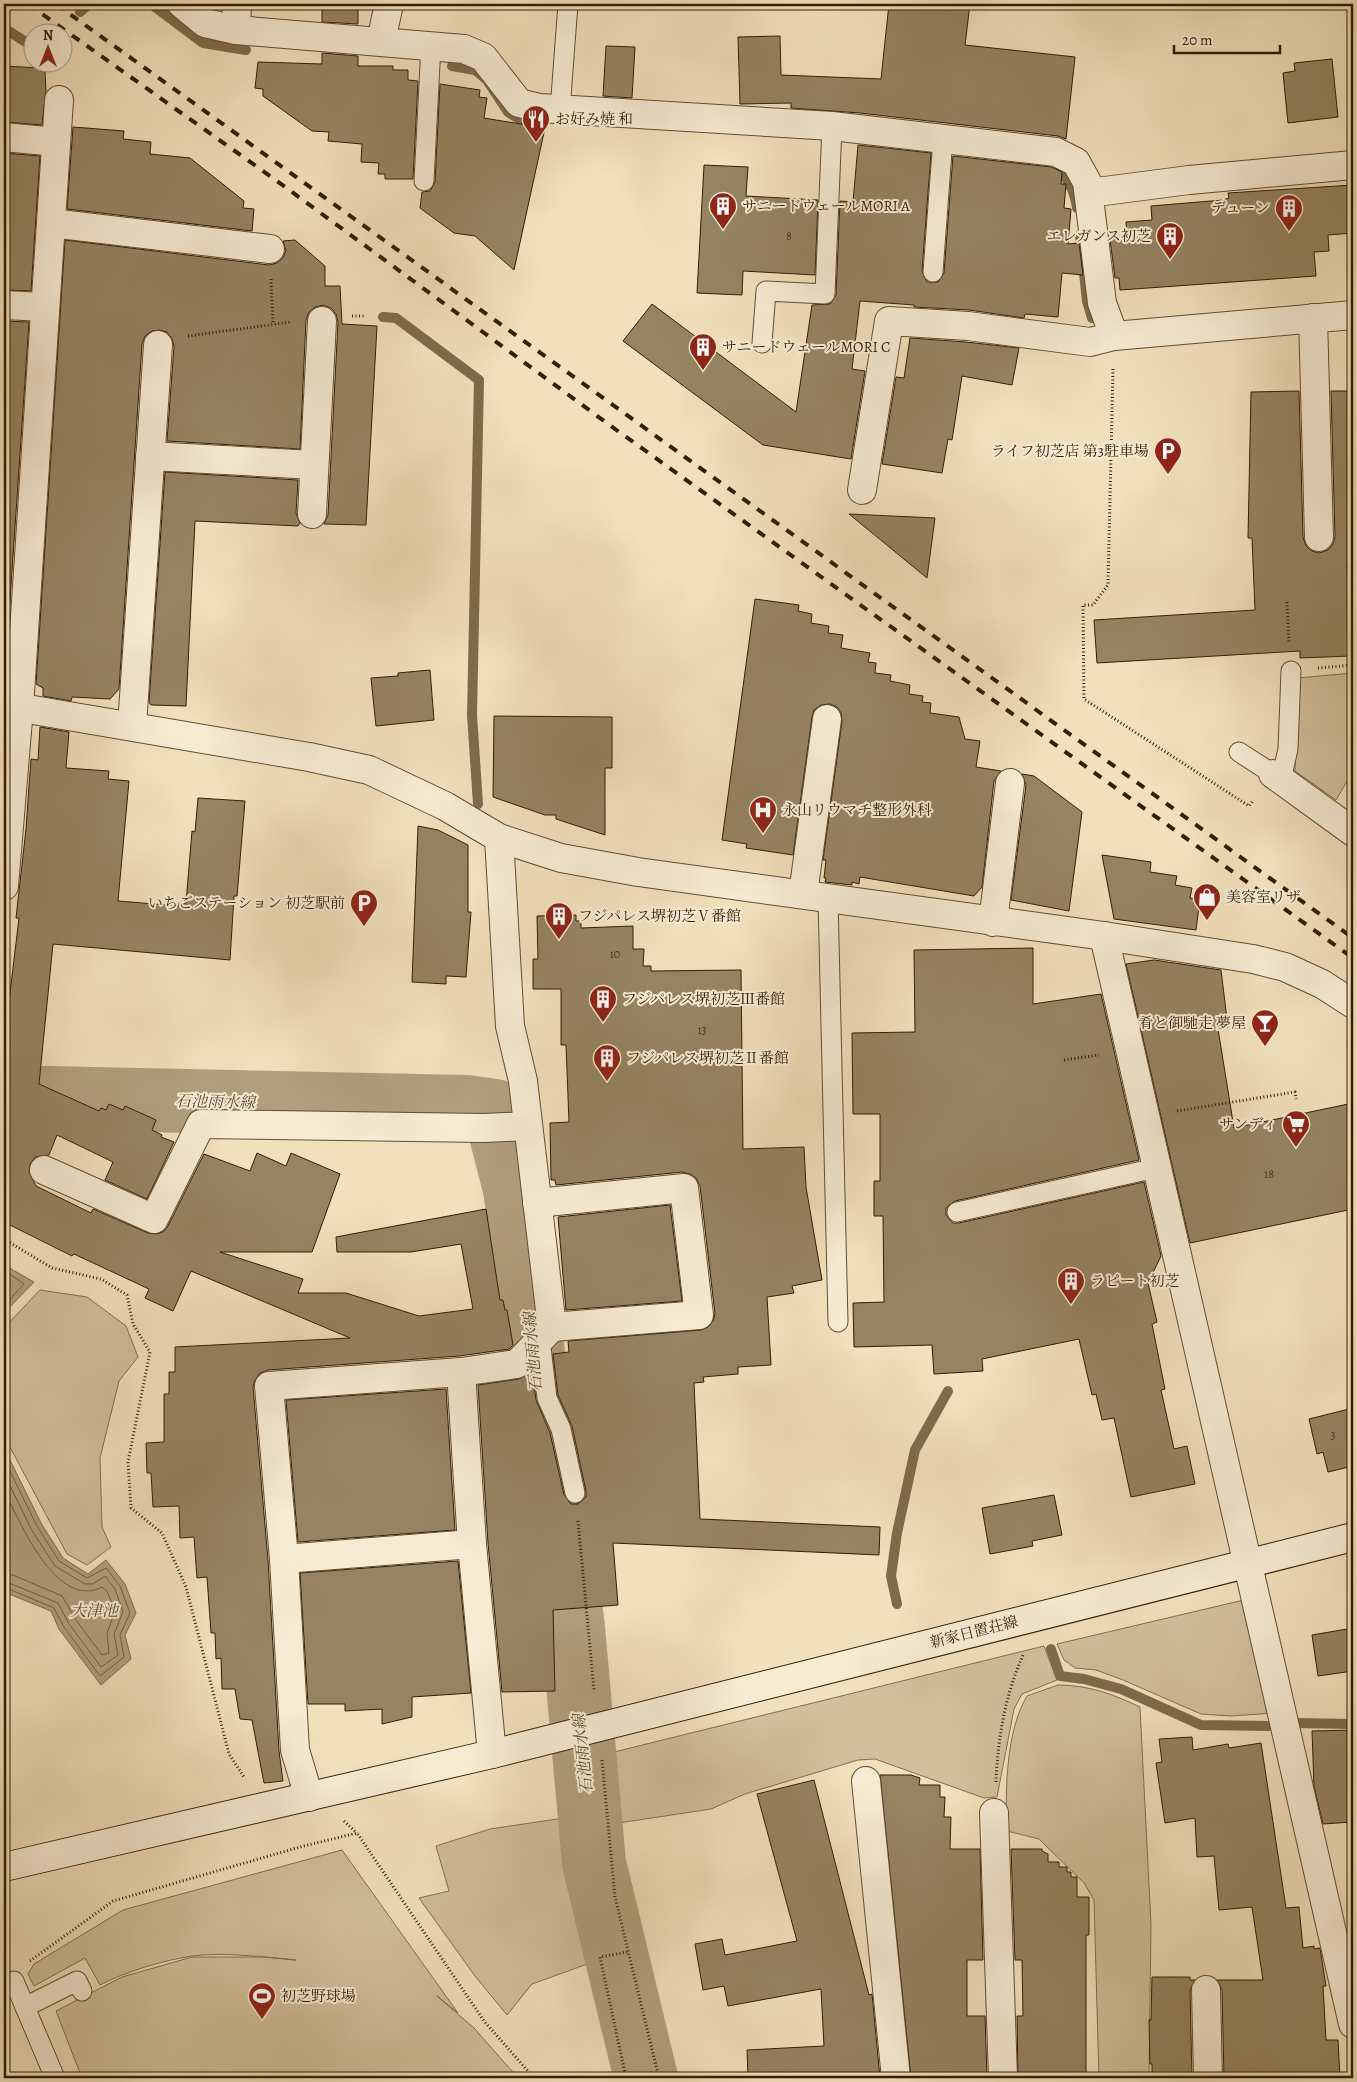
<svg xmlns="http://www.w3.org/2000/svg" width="1357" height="2082" viewBox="0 0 1357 2082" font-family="Alegreya,'Noto Serif JP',serif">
<rect width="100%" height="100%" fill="#f1e0bc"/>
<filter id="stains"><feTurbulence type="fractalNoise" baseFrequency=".004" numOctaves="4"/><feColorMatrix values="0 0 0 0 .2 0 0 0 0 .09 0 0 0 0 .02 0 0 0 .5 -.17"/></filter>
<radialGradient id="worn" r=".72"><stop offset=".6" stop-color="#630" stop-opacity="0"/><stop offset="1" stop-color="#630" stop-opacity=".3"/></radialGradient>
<g fill="#d1bf9c" stroke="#826e4e">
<polygon points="1353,673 1353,771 1336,800 1295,771 1297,678"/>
<polygon points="40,1290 87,1297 126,1326 138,1357 119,1381 100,1458 102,1527 111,1547 87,1565 67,1554 4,1436 4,1395 7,1374 4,1328"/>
<polygon points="1248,1599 1275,1713 1231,1716 1201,1714 1123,1680 1096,1670 1075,1668 1064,1660 1057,1644"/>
<polygon points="1044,1646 1057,1680 1022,1694 1014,1709 997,1797 984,1798 875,1759 858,1760 745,1794 711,1809 612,1824 606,1754"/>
<path d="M 1058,1685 C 1088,1685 1113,1694 1140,1707 L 1151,1925 L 1149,2078 L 1099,2078 L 1094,1900 L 1084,1883 L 1039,1839 L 1007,1831 C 1005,1791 1006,1731 1027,1696 Z"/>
<polygon points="571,1817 580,1891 593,1962 532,1984 507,2015 475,1976 419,1898 449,1891 436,1846 490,1829"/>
<path d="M 342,1850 L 458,2013 L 437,1996 L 474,2028 L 518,2078 L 82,2078 L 56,2011 L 122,1977 L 192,1957 L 263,1957 L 296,1960 C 265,1957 223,1952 192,1956 C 165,1960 124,1972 100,1985 L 85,1958 L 34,1986 L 28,1974 L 34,1964 L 123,1910 Z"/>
</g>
<g fill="#b09e7c" stroke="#7e6b4b">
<polygon points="4,1265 34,1282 4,1313"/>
<polygon points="4,1448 41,1523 63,1558 88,1574 106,1560 125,1584 136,1613 125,1635 131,1659 101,1685 59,1629 51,1611 4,1592"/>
</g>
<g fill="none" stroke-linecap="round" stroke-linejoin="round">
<g stroke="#715e3e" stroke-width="1">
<polyline points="4,1270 24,1284 4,1306"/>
<polyline points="4,1459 37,1526 59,1561 87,1578 106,1568 120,1586 130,1613 120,1635 124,1657 100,1676 64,1627 54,1608 4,1587"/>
<polyline points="4,1473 31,1529 55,1566 85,1584 93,1584 105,1576 115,1589 123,1612 114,1634 118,1655 101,1667 69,1624 58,1603 4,1581"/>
<path d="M 4,1490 C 19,1521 57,1611 102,1587 L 108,1593 L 115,1612 L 107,1633 L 109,1653 L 102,1655 L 76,1620 L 62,1596 L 13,1575 L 4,1574"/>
</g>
<g stroke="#7e6b4b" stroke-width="10">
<polyline points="151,4 203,43 246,50"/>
<polyline points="80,12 89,4"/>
<polyline points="4,28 32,46"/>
<polyline points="452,66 475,70 487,80 508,112 519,119 542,122"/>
<path d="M 1059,172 C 1070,180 1075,195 1077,208"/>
<polyline points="1080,235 1087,301 1092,318"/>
<polyline points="383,317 396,318 479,380 472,715 478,804"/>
<polyline points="897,1604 891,1576 897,1533 915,1450 948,1391"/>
<polyline points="1051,1649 1060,1676 1084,1679 1121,1689 1201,1725 1269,1726"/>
<polyline points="1294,1723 1353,1724"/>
</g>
<polyline stroke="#b09e7c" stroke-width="64" points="4,1097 466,1107 495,1111 515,1189 529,1296 535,1387 561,1523 573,1628 594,1863 646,2078"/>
</g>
<g fill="#958362" stroke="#321e01">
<polygon points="322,4 358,4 358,24 322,22"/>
<polygon points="889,4 970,4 965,45 1075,57 1066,139 1058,136 860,113 791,108 791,103 740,104 738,37 780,36 781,75 881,79"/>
<polygon points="606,46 635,47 632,98 603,96"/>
<polygon points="322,53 358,56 358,66 393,66 393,70 408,70 408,80 418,81 413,179 385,179 385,174 378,174 379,163 361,162 362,144 328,141 329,132 312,131 263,96 263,89 255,88 258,62 322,64"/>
<polygon points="1332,59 1338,117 1288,123 1283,73 1295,71 1294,63"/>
<polygon points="4,66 41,68 41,71 45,72 46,91 42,125 4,122"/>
<polygon points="440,84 480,90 479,97 487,98 484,118 545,128 514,270 475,236 454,233 420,208 422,192 430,191 435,182"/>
<polygon points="73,127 124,131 123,139 151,142 150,154 190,158 244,201 243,208 254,209 252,231 67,209"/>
<polygon points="858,145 931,153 922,271 927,282 938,282 944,273 953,156 1051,167 1062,172 1061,184 1066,184 1064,208 1071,209 1068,244 1079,243 1083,275 1062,273 1058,317 1025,314 1024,318 969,310 914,307 914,305 860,301 852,369 865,371 851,459 763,445 623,341 652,304 796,412 812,305 830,304 836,295 840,201 853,202"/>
<polygon points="4,153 40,156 31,291 4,290"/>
<polygon points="704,165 748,167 746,196 818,200 815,275 743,271 742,295 697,293"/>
<polygon points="1353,185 1353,233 1328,235 1329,251 1314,252 1316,276 1120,290 1119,278 1115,278 1110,239 1127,237 1126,222 1152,220 1151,206 1223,200 1229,198 1228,193"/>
<polygon points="65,240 269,265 277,263 283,258 286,250 283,241 295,240 325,266 325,286 340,286 342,324 377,326 366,525 324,524 328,515 338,322 336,314 331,308 323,305 315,307 309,312 306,320 300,449 167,441 174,346 172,339 167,332 160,330 152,331 145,336 142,344 119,689 110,699 72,697 71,701 43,696 43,688 36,684"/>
<polygon points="4,321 29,322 9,615 4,614"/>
<polygon points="910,338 966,342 1019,348 1012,385 962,376 952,440 948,439 942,473 882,464 896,377 904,378"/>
<polygon points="1299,391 1303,537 1306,546 1312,551 1319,553 1328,550 1333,544 1335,537 1331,391 1353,391 1353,563 1347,563 1351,656 1300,658 1300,651 1097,663 1094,620 1255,610 1252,538 1248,538 1251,392"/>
<polygon points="165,472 298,480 296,513 300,523 298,526 195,521 186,706 151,705 149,702"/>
<polygon points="849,514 935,518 927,578"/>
<polygon points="755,599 799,605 798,611 812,614 811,623 829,626 828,633 843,635 841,648 870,653 868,662 876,663 875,673 891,675 890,681 910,685 909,694 923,696 922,702 931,703 930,713 959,717 965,739 980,741 976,767 1001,771 994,781 982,887 974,896 860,877 859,884 852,882 852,885 825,882 826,878 824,878 826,860 823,860 842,721 841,713 837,707 830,704 821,705 814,710 812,717 793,855 746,848 747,844 722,840"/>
<polygon points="430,670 434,720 376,726 371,678 398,676 398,673"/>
<polygon points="494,716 612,717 612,768 605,768 605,835 556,819 556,815 545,815 493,797"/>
<polygon points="40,727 69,732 66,768 109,771 108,779 129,781 118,901 179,906 179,903 186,903 192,831 195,832 198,798 245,801 237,896 234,896 230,960 53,944 39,1084 99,1111 101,1108 106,1110 109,1104 123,1110 125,1106 156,1120 152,1130 162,1135 161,1137 174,1142 147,1199 105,1180 113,1162 57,1135 49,1155 35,1157 30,1164 29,1172 36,1186 91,1213 93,1209 148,1233 156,1234 163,1232 168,1226 204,1154 250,1171 257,1153 286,1166 291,1153 340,1174 312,1252 220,1252 303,1279 298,1293 346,1293 419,1316 473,1309 461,1244 411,1252 337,1252 336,1237 486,1209 500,1300 503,1300 505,1310 507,1310 513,1345 509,1349 459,1356 268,1370 260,1373 255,1380 253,1387 268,1560 279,1751 283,1781 264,1783 252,1720 240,1719 235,1689 222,1689 221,1658 216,1659 215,1633 211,1633 207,1577 197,1578 194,1537 180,1538 179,1506 153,1507 151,1473 147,1473 146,1443 164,1442 164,1394 169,1394 169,1372 175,1372 175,1347 350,1338 191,1271 173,1311 145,1298 149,1289 74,1254 72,1256 4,1222 4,1043 19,918 16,918 26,829 31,759 38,760"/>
<polygon points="1022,774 1034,776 1082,812 1069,911 1011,900 1026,785"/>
<polygon points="418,826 438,830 468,845 468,912 471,912 466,977 446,976 446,984 412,982"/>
<polygon points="1102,855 1151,862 1150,872 1177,876 1175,885 1192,888 1190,898 1200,899 1196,930 1114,919"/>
<polygon points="576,915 576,921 581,921 581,928 633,926 633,949 644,949 643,966 651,966 651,971 741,970 743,1149 804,1147 806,1187 822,1280 792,1286 794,1293 767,1297 771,1365 738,1367 738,1374 703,1377 704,1382 694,1383 700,1519 880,1527 879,1555 613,1543 618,1605 553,1610 555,1691 502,1692 488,1543 478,1385 519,1379 532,1370 536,1400 550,1433 564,1495 571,1504 578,1504 586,1497 586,1491 572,1426 558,1395 553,1354 569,1352 568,1341 701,1330 708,1327 713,1321 715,1314 700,1186 696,1178 690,1174 682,1172 556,1185 555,1180 551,1180 550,1123 569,1122 566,1045 561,1045 561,989 533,989 533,959 538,959 537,916"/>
<polygon points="1033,948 1033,1004 1101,994 1139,1160 955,1201 946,1208 946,1215 953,1223 959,1223 1144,1182 1161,1256 1148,1283 1157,1322 1152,1324 1165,1389 1161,1390 1174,1449 1187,1446 1195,1484 1131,1497 1114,1418 1102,1420 1096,1394 1092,1395 1079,1339 982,1359 983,1371 934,1374 932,1345 854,1347 853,1303 884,1302 883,1216 874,1216 874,1181 880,1181 880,1114 853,1114 852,1033 915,1032 914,950"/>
<polygon points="1154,960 1221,970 1228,1027 1218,1029 1234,1128 1353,1103 1353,1209 1190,1243 1126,964"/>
<polygon points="670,1205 682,1301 566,1310 558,1217"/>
<polygon points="446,1389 455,1530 298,1542 286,1400"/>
<polygon points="1353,1408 1353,1466 1328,1472 1323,1452 1317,1454 1309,1419"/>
<polygon points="1054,1495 1062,1535 1032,1541 1033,1546 990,1554 982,1508"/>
<polygon points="458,1561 471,1693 412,1697 412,1717 382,1724 382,1709 345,1711 345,1704 308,1704 300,1573"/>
<polygon points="1353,1628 1353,1671 1318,1676 1312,1635"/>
<polygon points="1353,1730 1353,1822 1323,1824 1314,1786 1312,1731"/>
<polygon points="1192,1737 1193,1750 1228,1744 1229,1748 1261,1743 1286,1908 1299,1907 1303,1948 1314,1946 1314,1949 1320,1948 1326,1986 1323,1986 1326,2040 1338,2040 1340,2078 1224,2078 1222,1990 1217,1980 1263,1980 1252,1907 1219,1910 1214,1856 1197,1857 1195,1818 1165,1823 1156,1763 1162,1762 1159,1739"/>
<polygon points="880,1775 911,1775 920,1778 919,1785 940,1785 940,1797 945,1797 944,1817 951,1817 950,1849 980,1849 983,1960 967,1960 967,2016 985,2016 987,2078 911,2078"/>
<polygon points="814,1780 869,1995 872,1994 880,2078 748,2078 747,2050 824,2046 821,1989 728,2006 724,1986 703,1990 695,1944 722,1939 725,1955 797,1941 757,1794"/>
<polygon points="1011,1849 1042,1849 1042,1851 1048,1854 1048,1862 1059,1862 1059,1867 1067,1867 1067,1872 1071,1872 1071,1877 1077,1877 1077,1897 1089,1897 1089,1935 1086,1935 1086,2078 1018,2078 1017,2016 1023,2016 1022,1960 1015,1960"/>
<polygon points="1152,1977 1190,1977 1190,1980 1195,1980 1190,1990 1192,2078 1152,2078 1152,2064 1150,2064 1149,2020 1151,2020"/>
</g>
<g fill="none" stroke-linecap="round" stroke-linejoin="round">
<g stroke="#624e30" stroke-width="21">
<g id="lane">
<polyline points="560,110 568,4"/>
<polyline points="424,181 431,45"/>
<polyline points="933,272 943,138"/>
<polyline points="762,343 766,291 825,294 832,126"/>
<polyline points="1239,752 1273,774"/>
<polyline points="1281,780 1288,749 1291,671"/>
<polyline points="828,898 838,1322"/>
<polyline points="957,1212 1156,1168"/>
<polyline points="540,1339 547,1398 561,1429 575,1493"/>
<polyline points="14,1981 55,2078"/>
<polyline points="25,2007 77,1981 82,1991"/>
</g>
</g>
<g stroke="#624e30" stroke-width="30">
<g id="street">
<polyline points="182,4 205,23 236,30 464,49 483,57 519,103 540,108 832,126 1056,152 1076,162 1087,182 1102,303 1114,336 1353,315"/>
<polyline points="236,30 237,4"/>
<polyline points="381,41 389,4"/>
<polyline points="4,137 56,142"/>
<polyline points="1089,193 1189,180 1353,165"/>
<polyline points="51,223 270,249"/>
<polyline points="4,305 45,307"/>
<polyline points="1313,318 1319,537"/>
<polyline points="150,456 314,465"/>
<polyline points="862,490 889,321 968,326 1090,342 1114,336"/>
<polyline points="312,514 322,321"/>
<polyline points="4,705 309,757 369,770 445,806 499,838 561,858 638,872 1104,936 1253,959 1285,967 1322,984 1353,1004"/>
<polyline points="132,726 158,345"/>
<polyline points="1273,774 1353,832"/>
<polyline points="4,886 19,708 59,100"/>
<polyline points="803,894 827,719"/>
<polyline points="993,922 1010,783"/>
<polyline points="1104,936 1353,2024"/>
<polyline points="44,1170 154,1219 201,1124 484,1128 528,1126"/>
<polyline points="537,1203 684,1188 699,1315 552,1327"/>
<polyline points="461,1372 472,1544 492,1754"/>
<polyline points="284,1559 472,1544"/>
<polyline points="866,1781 896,2078"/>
<polyline points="309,1797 295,1750 284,1559 269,1386 461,1372 517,1364 552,1327 523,1081 510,1026 499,838"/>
<polyline points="994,1813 1003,2078"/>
<polyline points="1206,1990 1208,2078"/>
</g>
</g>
<g stroke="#321e01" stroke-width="30">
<polyline id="secondary" points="4,1867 492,1754 1353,1537"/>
</g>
<g stroke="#321e01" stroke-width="3" stroke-dasharray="1 2.5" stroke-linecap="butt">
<polyline points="271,279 273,324"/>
<polyline points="352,316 366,316"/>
<polyline points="188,336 291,322"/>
<polyline points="1113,369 1108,585 1093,605 1083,605 1084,699 1249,806 1253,801"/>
<polyline points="1287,602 1289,644"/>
<polyline points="1318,668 1353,665"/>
<polyline points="1064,1060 1099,1055"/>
<polyline points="1177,1111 1295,1092 1296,1099"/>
<polyline points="4,1239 52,1268 101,1279 127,1295 133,1324 150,1352 128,1462 131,1508 162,1533 186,1587 229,1754 244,1777"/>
<polyline points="578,1521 594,1690"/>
<polyline points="602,1760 615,1897 659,2078"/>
<path d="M 996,1782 C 998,1737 1005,1695 1024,1653"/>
<polyline points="344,1821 357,1833"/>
<polyline points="30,1961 113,1901 300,1847 357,1833 484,2021 534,2078"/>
<polyline points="626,2078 600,1957 627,1952"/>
</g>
<use href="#lane" stroke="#f6ebd3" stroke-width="19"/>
<use href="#street" stroke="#f6ebd3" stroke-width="28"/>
<use href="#secondary" stroke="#f6ebd3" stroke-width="28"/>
<g stroke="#321e01" stroke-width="4" stroke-dasharray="9 9" stroke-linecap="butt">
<polyline points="28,4 277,181 615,429 1353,958"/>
<polyline points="56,4 1353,938"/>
</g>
</g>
<defs>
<g id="restaurant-pin" transform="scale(1.4375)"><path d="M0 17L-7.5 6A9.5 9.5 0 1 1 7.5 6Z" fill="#8f2418" stroke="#f6ebd3"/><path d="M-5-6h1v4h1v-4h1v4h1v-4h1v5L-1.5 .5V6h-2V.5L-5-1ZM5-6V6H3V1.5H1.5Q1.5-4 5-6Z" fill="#fff"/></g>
<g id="building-pin" transform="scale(1.4375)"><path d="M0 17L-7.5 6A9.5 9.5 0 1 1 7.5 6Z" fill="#8f2418" stroke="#f6ebd3"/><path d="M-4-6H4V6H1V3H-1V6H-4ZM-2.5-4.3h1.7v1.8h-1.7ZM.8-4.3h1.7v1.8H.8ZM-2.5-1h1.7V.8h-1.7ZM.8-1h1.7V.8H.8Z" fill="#fff"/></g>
<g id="parking-pin" transform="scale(1.4375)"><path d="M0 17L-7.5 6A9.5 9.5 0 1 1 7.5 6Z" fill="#8f2418" stroke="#f6ebd3"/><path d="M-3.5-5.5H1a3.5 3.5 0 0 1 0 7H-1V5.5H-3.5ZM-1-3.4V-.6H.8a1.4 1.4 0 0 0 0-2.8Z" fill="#fff"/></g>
<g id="hospital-pin" transform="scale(1.4375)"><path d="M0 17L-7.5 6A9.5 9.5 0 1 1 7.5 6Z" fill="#8f2418" stroke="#f6ebd3"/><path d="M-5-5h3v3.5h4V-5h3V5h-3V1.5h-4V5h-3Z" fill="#fff"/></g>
<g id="shop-pin" transform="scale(1.4375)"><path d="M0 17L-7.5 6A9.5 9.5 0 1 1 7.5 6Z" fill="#8f2418" stroke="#f6ebd3"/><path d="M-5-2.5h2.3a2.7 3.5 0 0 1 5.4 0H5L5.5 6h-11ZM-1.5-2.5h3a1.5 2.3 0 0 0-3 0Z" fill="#fff"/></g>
<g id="bar-pin" transform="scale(1.4375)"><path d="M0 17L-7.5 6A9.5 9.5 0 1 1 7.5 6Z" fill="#8f2418" stroke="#f6ebd3"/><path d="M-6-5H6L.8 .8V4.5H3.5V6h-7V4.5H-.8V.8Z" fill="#fff"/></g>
<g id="supermarket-pin" transform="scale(1.4375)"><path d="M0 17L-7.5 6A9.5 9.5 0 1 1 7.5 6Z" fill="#8f2418" stroke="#f6ebd3"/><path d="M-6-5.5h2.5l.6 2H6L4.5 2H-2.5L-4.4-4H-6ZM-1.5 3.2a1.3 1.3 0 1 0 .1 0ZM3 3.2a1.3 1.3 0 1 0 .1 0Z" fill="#fff"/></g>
<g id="stadium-pin" transform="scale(1.4375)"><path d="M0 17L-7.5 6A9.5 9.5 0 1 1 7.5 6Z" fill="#8f2418" stroke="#f6ebd3"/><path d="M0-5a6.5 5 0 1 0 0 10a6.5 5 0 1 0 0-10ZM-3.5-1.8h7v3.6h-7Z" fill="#fff"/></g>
</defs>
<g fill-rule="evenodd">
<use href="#restaurant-pin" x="536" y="119"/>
<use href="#building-pin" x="723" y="206"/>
<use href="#building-pin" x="1289" y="208"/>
<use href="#building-pin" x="1170" y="236"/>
<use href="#building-pin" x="703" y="347"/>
<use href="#parking-pin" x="1168" y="451"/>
<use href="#hospital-pin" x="763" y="810"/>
<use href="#shop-pin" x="1207" y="897"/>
<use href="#parking-pin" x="364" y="903"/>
<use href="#building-pin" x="559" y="916"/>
<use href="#building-pin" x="603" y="999"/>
<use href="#bar-pin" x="1265" y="1023"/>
<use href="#building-pin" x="607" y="1058"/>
<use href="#supermarket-pin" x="1296" y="1124"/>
<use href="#building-pin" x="1071" y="1281"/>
<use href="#stadium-pin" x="262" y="1996"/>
</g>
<g text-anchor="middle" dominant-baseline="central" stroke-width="4" stroke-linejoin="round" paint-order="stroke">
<g font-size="12" fill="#4b3719">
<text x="789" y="236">8</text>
<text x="615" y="954">10</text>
<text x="702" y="1030">13</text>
<text x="1269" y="1174">18</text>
<text x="1333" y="1435">3</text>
</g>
<g font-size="15" fill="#321e01" stroke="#f6ebd3" text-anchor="start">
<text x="555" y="119">お好み焼 和</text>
<text x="742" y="206">サニードウェールMORI A</text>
<text x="1270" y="208" text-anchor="end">デューン</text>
<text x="1151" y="236" text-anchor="end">エレガンス初芝</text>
<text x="722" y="347">サニードウェールMORI C</text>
<text x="1149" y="451" text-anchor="end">ライフ初芝店 第3駐車場</text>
<text x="782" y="810">永山リウマチ整形外科</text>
<text x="1226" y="897">美容室リザ</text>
<text x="345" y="903" text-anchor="end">いちごステーション 初芝駅前</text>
<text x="578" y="916">フジパレス堺初芝Ⅴ番館</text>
<text x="622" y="999">フジパレス堺初芝Ⅲ番館</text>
<text x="1246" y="1023" text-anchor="end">肴と御馳走 夢屋</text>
<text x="626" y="1058">フジパレス堺初芝Ⅱ番館</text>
<text x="1277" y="1124" text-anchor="end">サンディ</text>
<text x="1090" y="1281">ラピート初芝</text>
<text x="281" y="1996">初芝野球場</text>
</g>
<g font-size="15" fill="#321e01" stroke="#f6ebd3">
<text transform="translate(974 1632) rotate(-14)">新家日置荘線</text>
</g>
<g font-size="16" font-style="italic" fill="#5e4b2c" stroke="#f6ebd3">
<text transform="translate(215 1102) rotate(1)">石池雨水線</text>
<text transform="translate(533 1352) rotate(-95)">石池雨水線</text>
<text x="94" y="1611">大津池</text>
<text transform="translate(583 1754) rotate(-96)">石池雨水線</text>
</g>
</g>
<rect width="1357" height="2082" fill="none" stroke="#f1e0bc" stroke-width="20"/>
<rect x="5" y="5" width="1347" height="2072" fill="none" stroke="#321e01" stroke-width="2.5"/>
<rect x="10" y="10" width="1337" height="2062" fill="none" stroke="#321e01"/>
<g transform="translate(48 48)"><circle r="24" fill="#f6ebd3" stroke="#a8997f"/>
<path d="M0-4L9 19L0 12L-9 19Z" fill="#8f2418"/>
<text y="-8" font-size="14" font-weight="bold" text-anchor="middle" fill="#321e01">N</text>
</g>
<path d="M1174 45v8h106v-8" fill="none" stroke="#321e01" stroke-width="2.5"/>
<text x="1182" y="45" font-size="15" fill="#321e01" stroke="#f6ebd3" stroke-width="4" paint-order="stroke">20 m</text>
<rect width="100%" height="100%" filter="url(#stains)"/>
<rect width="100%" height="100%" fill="url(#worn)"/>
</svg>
